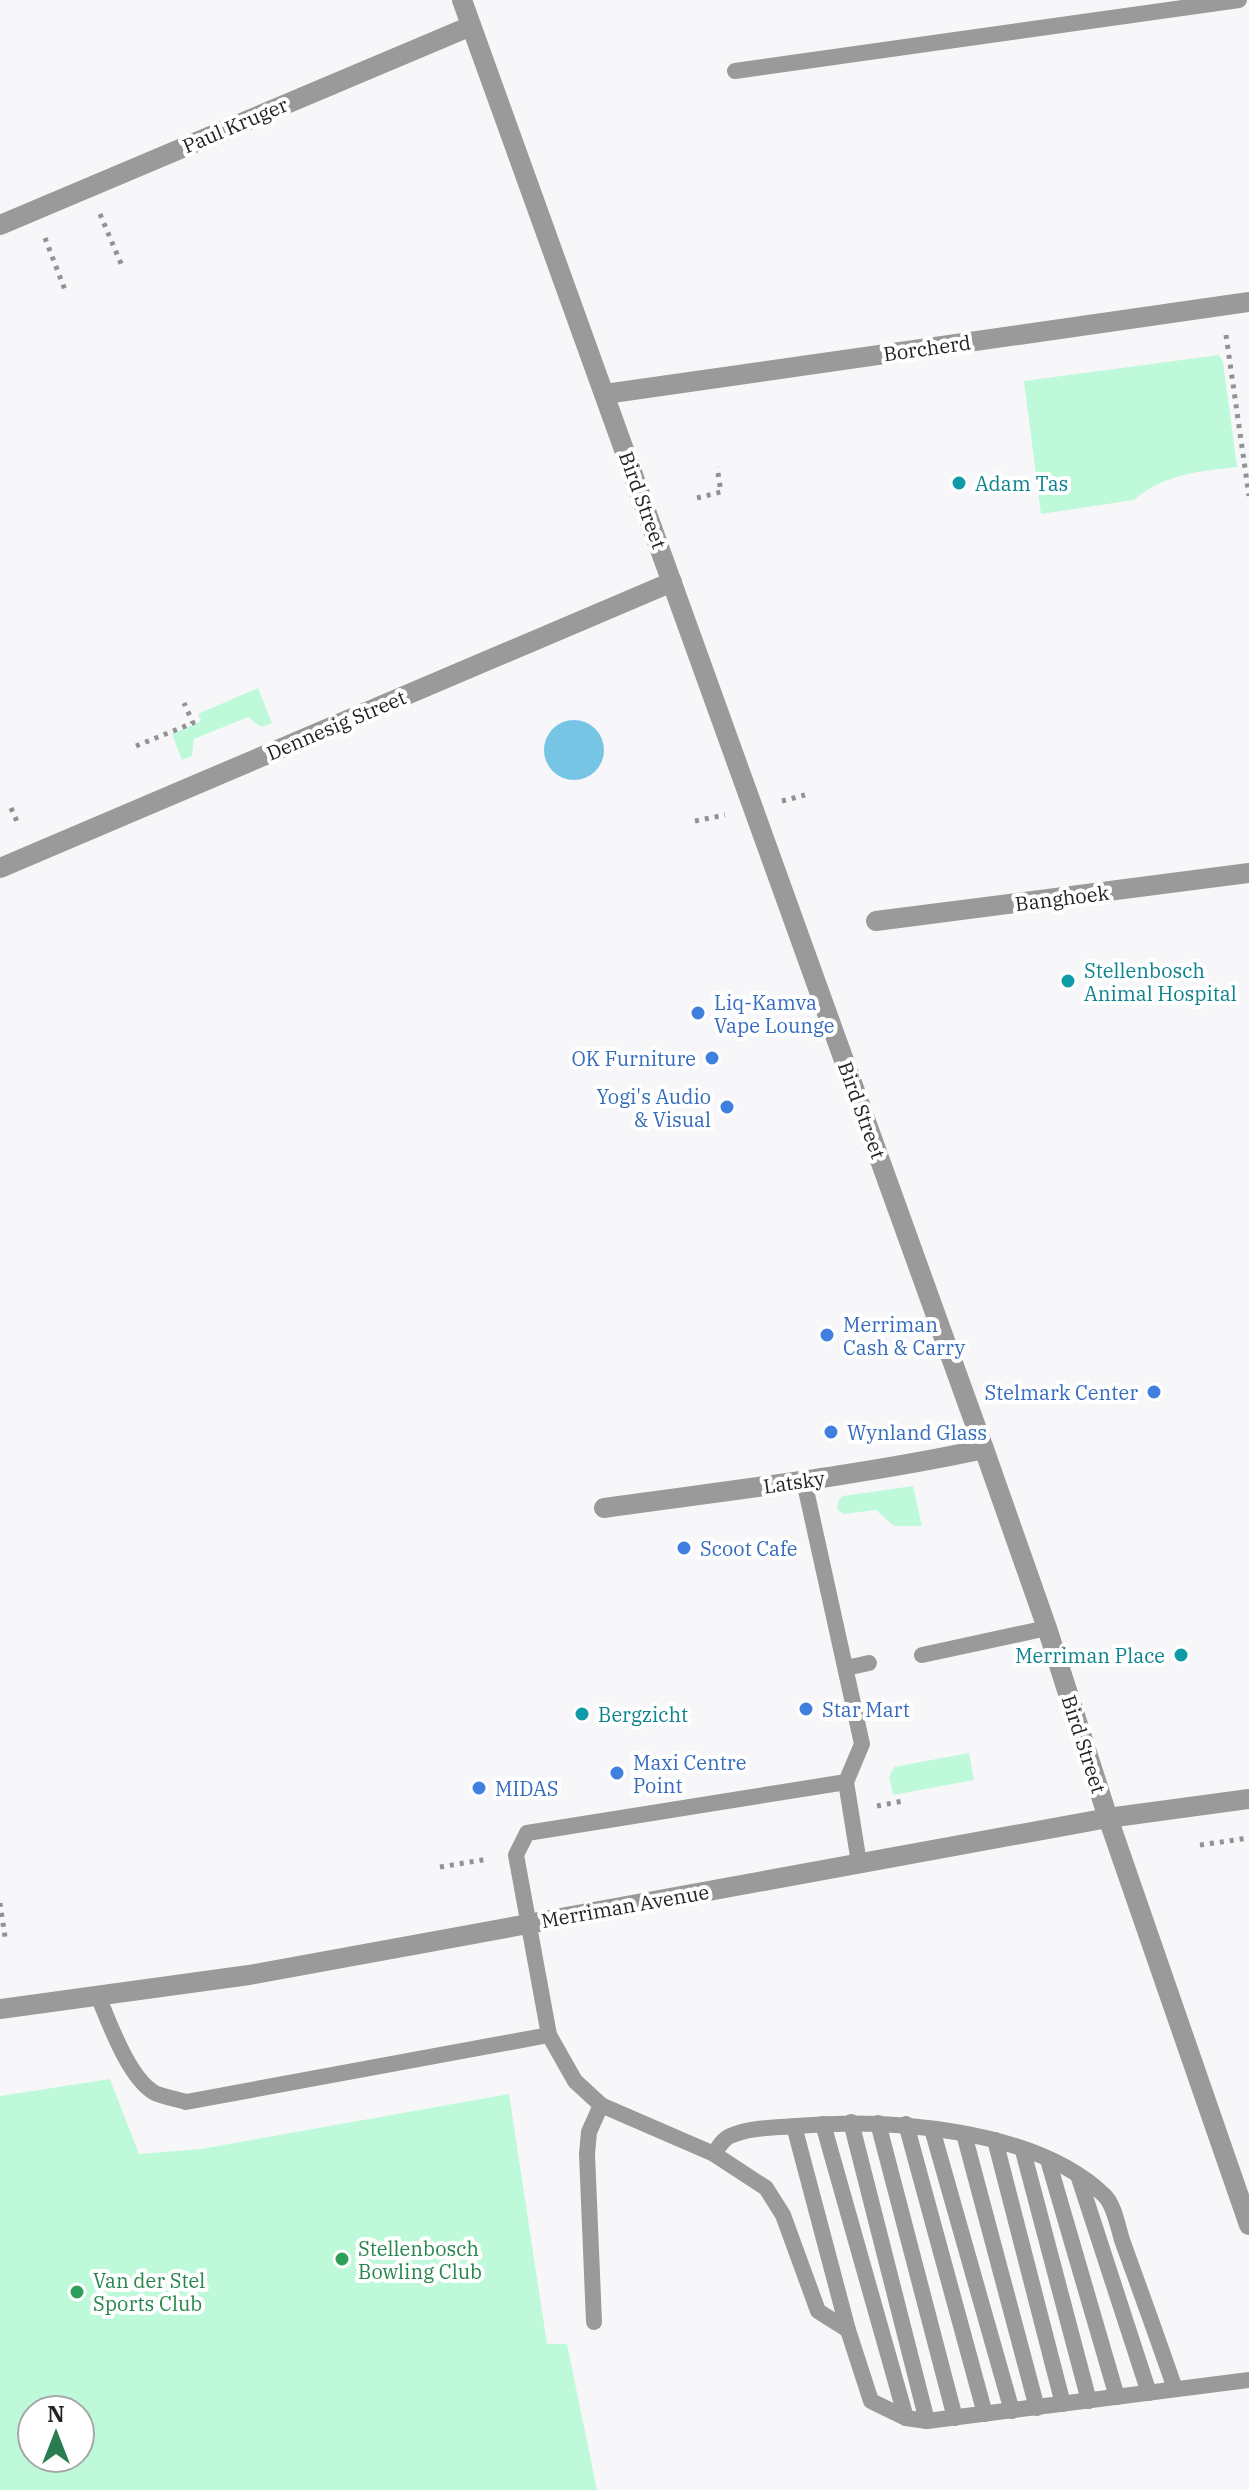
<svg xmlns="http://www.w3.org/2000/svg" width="1249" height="2490" viewBox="0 0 1249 2490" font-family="'IBM Plex Serif',serif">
<rect width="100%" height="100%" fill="#f7f7fa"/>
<g fill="#befada" fill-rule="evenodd">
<path d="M 1219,355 L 1223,362 L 1237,467 C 1201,471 1163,474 1134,500 L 1041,514 L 1024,381 Z"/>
<polygon points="258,688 272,723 261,727 248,717 194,739 192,756 182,760 172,734 201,721 198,714"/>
<polygon points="913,1486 922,1526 894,1526 876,1510 843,1514 837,1509 839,1500 843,1496"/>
<polygon points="969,1753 974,1780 893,1795 889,1777 894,1767"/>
<path d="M 110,2079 L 139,2154 L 201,2149 L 509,2094 L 547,2344 L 567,2344 L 597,2490 L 0,2490 L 0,2096 ZM 32,2410 L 80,2410 L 80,2458 L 32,2458 Z"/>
</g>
<circle fill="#77c5e4" cx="574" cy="750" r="30"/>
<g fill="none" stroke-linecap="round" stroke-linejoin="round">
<g stroke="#919293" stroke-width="5" stroke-dasharray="4 6" stroke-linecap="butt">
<polyline points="100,214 122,266"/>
<polyline points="45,238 65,290"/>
<polyline points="1226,335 1249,496"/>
<polyline points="697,498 721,492 717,467"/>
<polyline points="136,746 193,723 184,703"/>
<polyline points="782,801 805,795"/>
<polyline points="11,808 19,826"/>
<polyline points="695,821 725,815"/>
<polyline points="877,1806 903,1801"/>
<polyline points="1200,1845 1249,1838"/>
<polyline points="440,1867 488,1859"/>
<polyline points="0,1903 5,1937"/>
</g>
<g stroke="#9b9a9a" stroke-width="16">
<polyline points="735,71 1239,0"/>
<polyline points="804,1481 862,1744 846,1782 859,1863"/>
<polyline points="922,1655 1047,1628"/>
<polyline points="846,1668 869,1663"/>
<polyline points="846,1782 527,1833 516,1855 549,2035 575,2081 601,2105 714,2154 766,2188 783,2215 818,2311 848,2330 871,2401 906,2418 927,2421 1249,2380"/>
<path d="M 98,1996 C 109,2022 129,2079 155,2093 C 164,2097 176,2099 186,2102 L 549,2035"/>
<polyline points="851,2122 927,2421"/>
<polyline points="878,2123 955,2418"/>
<polyline points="823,2124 906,2418"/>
<polyline points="906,2124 985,2414"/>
<polyline points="794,2126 848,2330"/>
<polyline points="932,2129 1012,2411"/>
<polyline points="964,2134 1037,2408"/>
<polyline points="995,2140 1063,2404"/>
<polyline points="1023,2151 1089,2401"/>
<path d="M 714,2154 C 718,2148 723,2139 730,2136 C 750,2127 775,2128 796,2126 C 888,2118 1034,2128 1104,2195 C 1114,2204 1118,2227 1122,2240 C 1140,2290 1158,2339 1175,2389"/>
<polyline points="1048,2160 1117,2397"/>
<polyline points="1078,2175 1149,2393"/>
<polyline points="594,2322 587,2154 589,2132 601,2105"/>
</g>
<g stroke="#9b9a9a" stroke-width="20">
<polyline points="0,225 471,26"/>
<polyline points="605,394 1249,302"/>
<polyline points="0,868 672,582"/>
<polyline points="876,921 1249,873"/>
<path d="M 604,1508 C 731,1490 858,1476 984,1449"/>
</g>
<g stroke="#9b9a9a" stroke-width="20">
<polyline points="462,0 984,1449 1047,1628 1108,1818 1249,2225"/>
<polyline points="0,2009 249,1975 1108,1818 1249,1799"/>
</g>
</g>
<g fill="#0f9aa8" stroke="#fff" stroke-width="3">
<circle cx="959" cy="483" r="8"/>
<circle cx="1068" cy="981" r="8"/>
<circle cx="1181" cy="1655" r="8"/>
<circle cx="582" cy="1714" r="8"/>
</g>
<g fill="#3f7fe0" stroke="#fff" stroke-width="3">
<circle cx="698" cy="1013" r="8"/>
<circle cx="712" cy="1058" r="8"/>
<circle cx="727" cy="1107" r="8"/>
<circle cx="827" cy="1335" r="8"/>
<circle cx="1154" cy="1392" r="8"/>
<circle cx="831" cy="1432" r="8"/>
<circle cx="684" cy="1548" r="8"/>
<circle cx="806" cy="1709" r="8"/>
<circle cx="617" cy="1773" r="8"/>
<circle cx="479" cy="1788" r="8"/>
</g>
<g fill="#2e9e5b" stroke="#fff" stroke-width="3">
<circle cx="342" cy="2259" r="8"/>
<circle cx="77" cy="2292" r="8"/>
</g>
<g text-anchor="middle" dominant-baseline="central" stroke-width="8" stroke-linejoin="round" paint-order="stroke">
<g font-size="20" fill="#222323" stroke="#fff">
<text transform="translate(235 125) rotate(-23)">Paul Kruger</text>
<text transform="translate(927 348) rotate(-8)">Borcherd</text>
<text transform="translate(643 500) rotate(70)">Bird Street</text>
<text transform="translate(336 725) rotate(-23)">Dennesig Street</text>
<text transform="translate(1062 898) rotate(-7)">Banghoek</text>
<text transform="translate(862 1110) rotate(70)">Bird Street</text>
<text transform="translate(794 1482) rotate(-8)">Latsky</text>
<text transform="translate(1084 1744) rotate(72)">Bird Street</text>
<text transform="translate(625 1906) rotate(-10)">Merriman Avenue</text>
</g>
<g font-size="20" fill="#0d838f" stroke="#fff" text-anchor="start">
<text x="975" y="483">Adam Tas</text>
<text x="1084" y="970">Stellenbosch<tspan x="1084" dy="23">Animal Hospital</tspan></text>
<text x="1165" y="1655" text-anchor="end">Merriman Place</text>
<text x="598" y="1714">Bergzicht</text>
</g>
<g font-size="20" fill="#366cbe" stroke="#fff" text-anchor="start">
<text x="714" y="1002">Liq-Kamva<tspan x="714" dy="23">Vape Lounge</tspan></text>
<text x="696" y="1058" text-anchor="end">OK Furniture</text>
<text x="711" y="1096" text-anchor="end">Yogi's Audio<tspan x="711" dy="23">&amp; Visual</tspan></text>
<text x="843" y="1324">Merriman<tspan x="843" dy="23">Cash &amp; Carry</tspan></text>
<text x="1138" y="1392" text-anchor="end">Stelmark Center</text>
<text x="847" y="1432">Wynland Glass</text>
<text x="700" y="1548">Scoot Cafe</text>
<text x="822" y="1709">Star Mart</text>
<text x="633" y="1762">Maxi Centre<tspan x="633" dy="23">Point</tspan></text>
<text x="495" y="1788">MIDAS</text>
</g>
<g font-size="20" fill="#27864d" stroke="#fff" text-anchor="start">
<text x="358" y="2248">Stellenbosch<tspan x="358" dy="23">Bowling Club</tspan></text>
<text x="93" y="2280">Van der Stel<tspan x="93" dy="23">Sports Club</tspan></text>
</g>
</g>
<g transform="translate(56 2434)"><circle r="38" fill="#ffffff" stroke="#a7a7a7" stroke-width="2"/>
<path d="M0-6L14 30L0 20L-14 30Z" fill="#2a7d50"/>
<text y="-12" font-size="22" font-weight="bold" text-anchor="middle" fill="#222323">N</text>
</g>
</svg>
